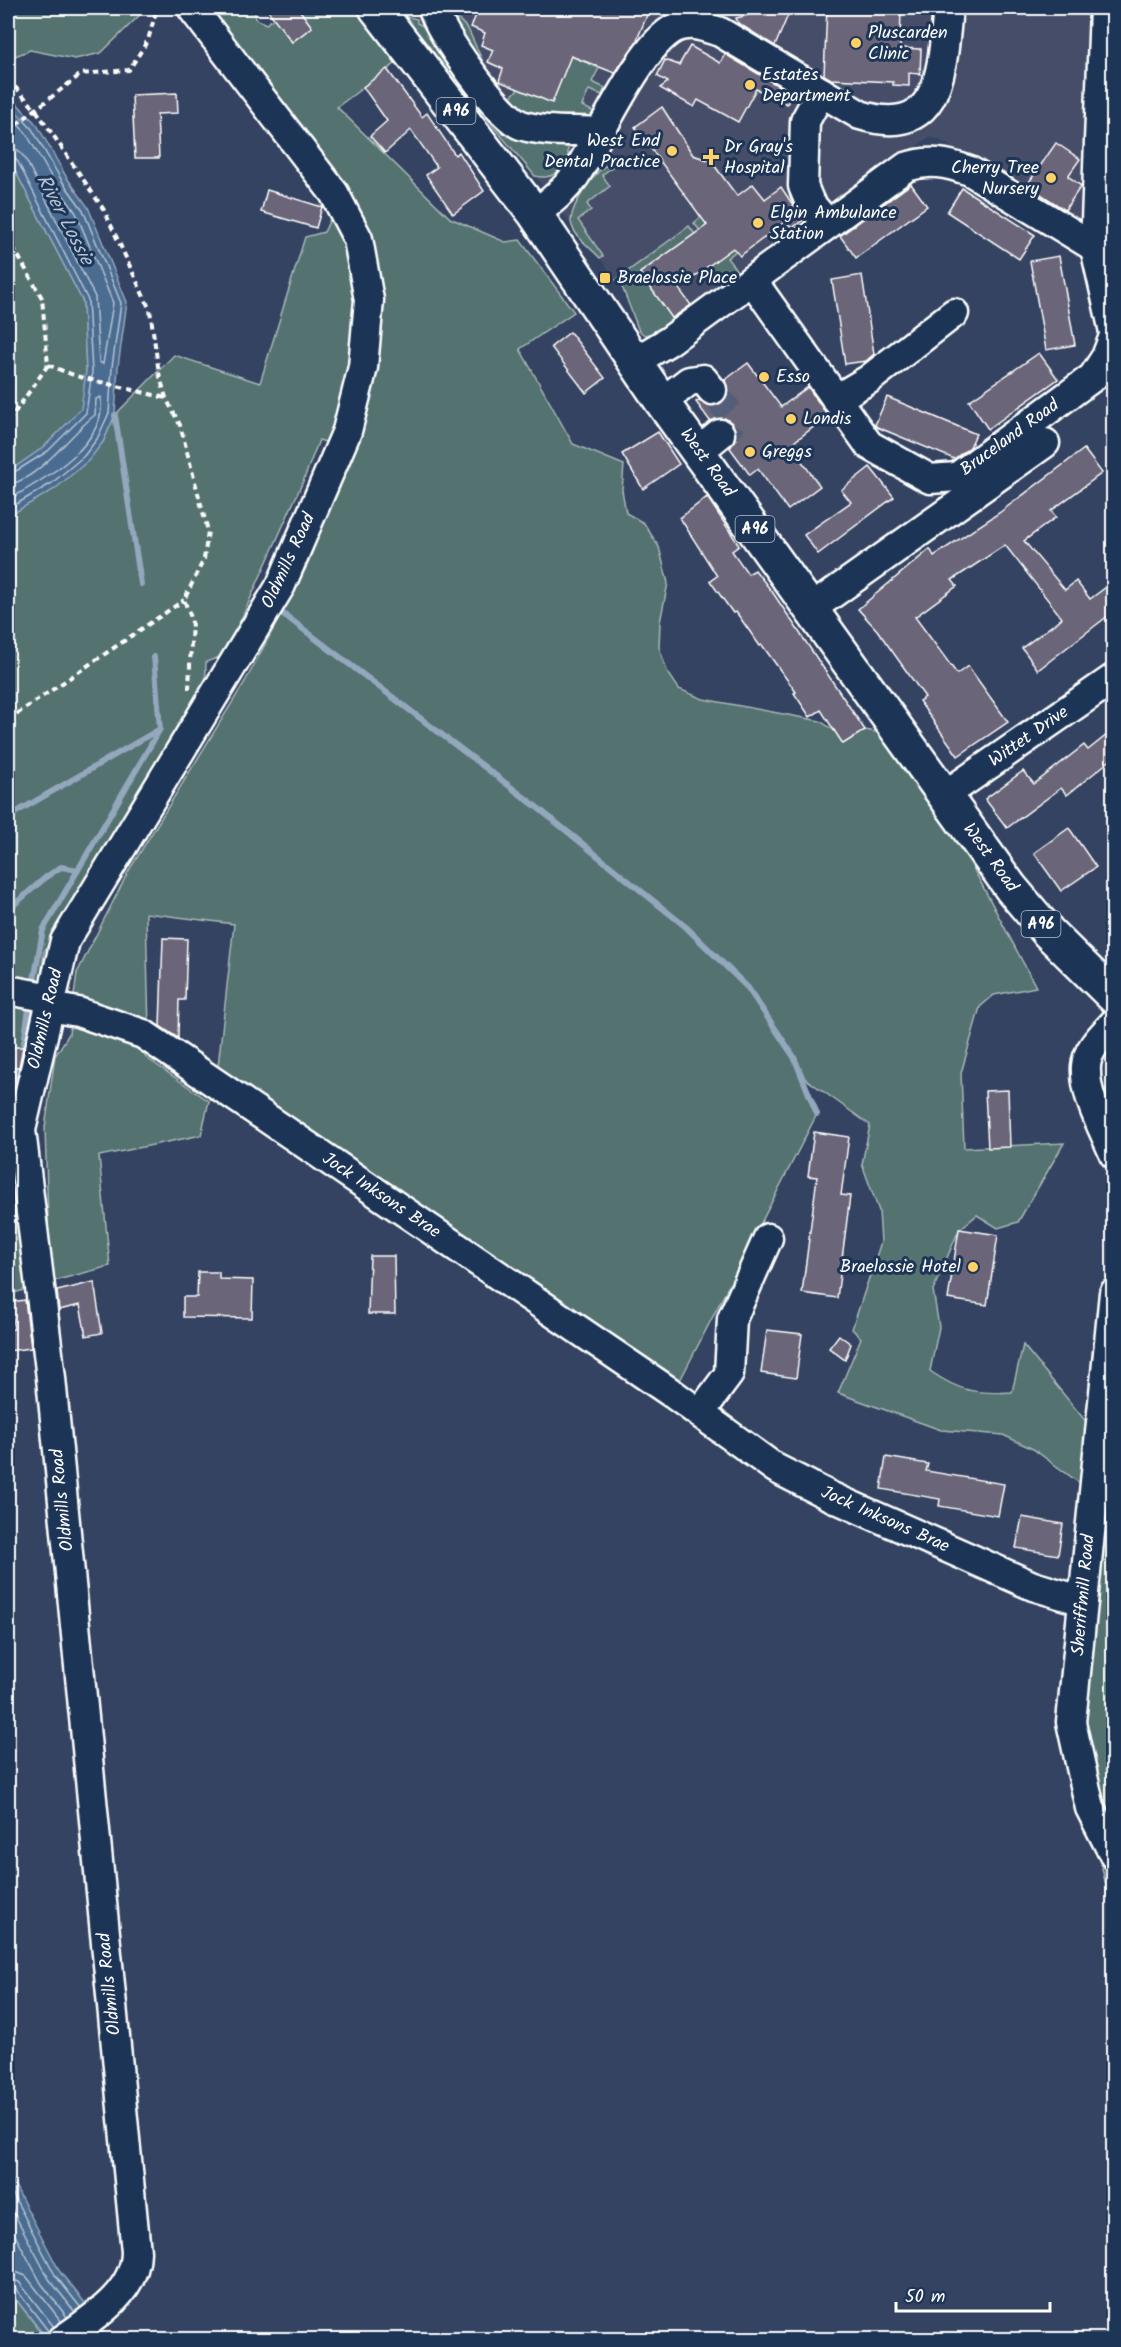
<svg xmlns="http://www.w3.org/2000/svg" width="1121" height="2347" viewBox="0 0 1121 2347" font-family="Kalam,sans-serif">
<rect width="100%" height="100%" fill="#344361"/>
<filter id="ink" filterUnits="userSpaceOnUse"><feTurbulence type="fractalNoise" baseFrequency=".0167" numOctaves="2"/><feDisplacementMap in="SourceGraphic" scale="12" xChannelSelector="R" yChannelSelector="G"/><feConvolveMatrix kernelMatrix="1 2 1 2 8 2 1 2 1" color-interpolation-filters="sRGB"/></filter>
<g filter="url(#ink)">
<polygon fill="#444d68" points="394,8 1097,8 1086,234 938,139 928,138 661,335 657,331 645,335 639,331 623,289 600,258 577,233 535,176"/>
<g fill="#537270" stroke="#a9b8b8" stroke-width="1.5">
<polygon points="8,8 147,8 101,53 75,59 30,50 8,59"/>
<path d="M 205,8 L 254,8 L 256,19 L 266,24 L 274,18 L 292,42 L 312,27 L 298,8 L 355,8 L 396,63 L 337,107 L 450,218 L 505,242 L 520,240 L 574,312 L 520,349 L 573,444 L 624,465 L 622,490 L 626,513 L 644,523 L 659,547 L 668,583 L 660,622 L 659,647 L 667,671 L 679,689 L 703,699 L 820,721 L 835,731 L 843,744 L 865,730 L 882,733 L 955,834 L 1036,987 L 994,995 L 980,1007 L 961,1073 L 964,1148 L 1064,1143 L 1018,1222 L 998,1228 L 977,1215 L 959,1230 L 933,1290 L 939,1327 L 930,1371 C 960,1392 977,1394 1012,1392 L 1023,1345 L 1097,1435 L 1113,1293 L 1113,1919 L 1071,1722 L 1093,1493 L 1033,1449 L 1003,1435 L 941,1430 L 838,1393 L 861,1338 L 852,1329 L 881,1242 L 879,1211 L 862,1164 L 870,1125 L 803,1077 L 817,1114 L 673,1394 L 246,1104 L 218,1066 L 234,924 L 146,913 L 149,1030 L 145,1057 L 209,1101 L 201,1135 L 99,1156 L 110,1266 L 50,1282 L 45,1128 L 55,1056 L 69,1034 L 77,973 L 128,872 L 246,680 L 306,568 L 351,450 L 319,440 L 304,479 L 225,655 L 206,662 L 205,698 L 78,891 L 44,952 L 17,1178 L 27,1289 L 8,1295 L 8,516 L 52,490 L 103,442 L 115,415 L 174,355 L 260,383 L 305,237 L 324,232 L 346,186 Z"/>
<path d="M 394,8 L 397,8 L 404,16 L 417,19 L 417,23 L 427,28 L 432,40 L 498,128 C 518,144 540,143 564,144 L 568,148 L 568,159 C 559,172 552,180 535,176 Z"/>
<polygon points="452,20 459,20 468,29 484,64 482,66"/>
<polygon points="571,56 599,68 592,82 605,88 602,95 589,90 582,106 594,112 589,118 536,119 507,101 518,89"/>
<polygon points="8,157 83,302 86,371 82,409 44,447 8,472"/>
<path d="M 605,166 L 612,167 L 602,175 L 610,186 L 587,204 L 591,210 L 578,220 L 603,256 L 600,258 C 592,249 576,238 572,226 C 566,211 594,173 605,166 Z"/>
<polygon points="715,203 736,251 727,258 741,276 724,289 707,267 715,261 705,237 694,223 701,217 699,214"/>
<polygon points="689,226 695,234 640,273 677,324 661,335 657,331 645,335 639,331 623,289 616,280"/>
<polygon points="1113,1083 1113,1154 1093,1102"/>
<polygon points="8,2289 44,2336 43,2339 8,2339"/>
</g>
<g fill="#4b6c91" stroke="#93a7bd" stroke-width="1.5">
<polygon points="8,94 37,125 67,178 88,207 127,302 118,367 115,415 103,442 89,460 55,489 8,516 8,472 44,447 81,409 86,371 83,302 8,157"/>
<polygon points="8,2172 60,2272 102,2324 101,2331 108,2338 116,2337 118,2339 47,2339 8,2289"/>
</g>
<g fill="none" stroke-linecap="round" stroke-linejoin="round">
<g stroke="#b7c4d3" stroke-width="1.5">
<polyline points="8,103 32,129 62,181 83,210 121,303 112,367 109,413 97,439 84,456 52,483 8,509"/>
<polyline points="8,114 26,133 56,185 76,213 113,303 103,364 99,362 95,297 25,158 18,150 8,147"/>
<polyline points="8,154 13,156 18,162 88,300 92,372 86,413 48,451 8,476"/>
<path d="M 8,484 C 37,482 73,431 95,415 L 96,399 L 101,397 C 108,445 43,480 8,500"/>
<polyline points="8,2185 55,2275 81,2308"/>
<polyline points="8,2202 49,2279 75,2312"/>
<polyline points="8,2222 41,2283 67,2317"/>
<polyline points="8,2269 26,2276 61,2321"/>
<polyline points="8,2278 19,2282 54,2327"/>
<polyline points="8,2286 15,2288 49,2332"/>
</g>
<g stroke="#93a7bd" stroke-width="6">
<polyline points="115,415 141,584"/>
<polyline points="282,613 533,804 686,927 748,988 794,1057 817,1114"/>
<polyline points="8,817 158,730"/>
<polyline points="8,910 46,877 61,867 78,870"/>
<polyline points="33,986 43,930 160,729 154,657"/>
<polyline points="18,1084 30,1002"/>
<polyline points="8,1085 18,1068"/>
<polyline points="8,1179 14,1163"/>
</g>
</g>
<g fill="#6a6578" stroke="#fff" stroke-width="1.5">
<polygon points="266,8 298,8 312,27 292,42"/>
<polygon points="479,8 650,8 636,42 615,73 571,56 552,103 499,81 503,69 488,62 493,50 481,45 485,33 471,27"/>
<polygon points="752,8 791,8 775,46 738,23 736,18 748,15"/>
<polygon points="827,8 901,8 900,48 921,49 920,74 909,73 909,86 893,85 893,82 831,79 824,75"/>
<polygon points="690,46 720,63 725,54 792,94 787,104 756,89 738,122 698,100 694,107 660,88 668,82 657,76 665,60 679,65"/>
<polygon points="387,69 422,117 427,113 455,155 459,152 484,191 453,214 426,175 437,167 411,130 385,153 370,136 387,121 363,87"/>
<polygon points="177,93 178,113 157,114 159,158 135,158 132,95"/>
<polygon points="662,107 693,155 711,161 737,196 753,184 765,199 781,187 803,220 792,228 786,221 740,256 733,248 707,267 679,289 691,305 672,318 640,273 707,225 635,127"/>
<polygon points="1056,143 1080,159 1068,176 1081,186 1065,210 1027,185"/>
<polygon points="911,184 927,206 856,258 840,236"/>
<polygon points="962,188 1035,235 1019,259 947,212"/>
<polygon points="267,190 322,207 316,228 261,212"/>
<polygon points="1059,256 1075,345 1046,350 1030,261"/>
<polygon points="862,275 874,354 866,361 845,364 832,280"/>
<polygon points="570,332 605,378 586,393 551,347"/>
<polygon points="1039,353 1058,379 988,429 969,401"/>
<polygon points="748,363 781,407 808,387 828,416 790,445 820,486 788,510 758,469 750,475 730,448 736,439 736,431 732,423 725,418 710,421 696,402 699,400 706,405 714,406 722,403 728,395 725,380"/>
<polygon points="887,397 976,434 970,447 954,459 877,427 875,425"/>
<polygon points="658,432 679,464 643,489 622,454"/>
<polygon points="1084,449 1102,473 1051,511 1056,517 1024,541 1065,590 1076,581 1090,599 1113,582 1113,612 1038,670 1022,648 1062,618 1005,545 952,580 957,586 915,617 957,674 968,666 1008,722 958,756 919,701 925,697 877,630 858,609 930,549 934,556 999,513"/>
<polygon points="870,467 894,497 818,554 804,535 851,502 841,490"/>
<polygon points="707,497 737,542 739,546 732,551 748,574 755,570 773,593 865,730 843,744 821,710 810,717 794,693 796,692 762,645 760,646 736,612 733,613 710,581 717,576 680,518"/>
<polygon points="1113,730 1113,758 1067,795 1061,788 1007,828 985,799 1023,771 1034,784 1084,745 1088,750"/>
<polygon points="1069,828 1096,867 1061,891 1034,853"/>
<polygon points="163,938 187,939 185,1000 179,1000 178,1038 160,1026"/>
<polygon points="8,1047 23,1047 19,1067 8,1067"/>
<polygon points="1008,1090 1010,1147 988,1148 985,1091"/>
<polygon points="814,1132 849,1137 841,1195 850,1196 837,1298 802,1293 817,1177 808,1176"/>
<polygon points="959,1229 998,1235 987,1305 948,1299"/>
<polygon points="370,1256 394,1256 395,1314 368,1314"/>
<polygon points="198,1272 219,1272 219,1279 253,1280 252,1318 183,1317 183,1297 197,1297"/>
<polygon points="94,1282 102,1333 86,1336 80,1305 59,1310 57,1291"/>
<polygon points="25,1300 31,1348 8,1351 8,1330 14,1329 10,1302"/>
<polygon points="767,1330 802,1334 796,1378 761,1373"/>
<polygon points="839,1335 851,1344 845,1360 829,1348"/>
<polygon points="886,1457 928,1464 926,1471 1004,1484 998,1516 939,1506 940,1499 881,1489"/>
<polygon points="1022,1517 1063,1524 1058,1555 1016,1548"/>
</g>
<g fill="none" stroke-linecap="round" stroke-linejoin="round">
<polyline stroke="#525f79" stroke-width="28" stroke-dasharray="28 14" stroke-linecap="butt" points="712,390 733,417 730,426 720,434"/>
<g stroke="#fff" stroke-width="33">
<g id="minor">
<path d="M 433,8 C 438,31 499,117 521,125 C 544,133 575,130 599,132"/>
<polyline points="1104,8 1095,248 1114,332"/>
<polyline points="821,92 805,121 803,186 810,203 828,224"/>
<path d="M 535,214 C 550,202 564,191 575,176 C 598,141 640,45 675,28 C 691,21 704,27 720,32 L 860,115 C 944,141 942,63 948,8"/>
<polyline points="752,280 869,445 930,479 957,477 1093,377 1106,357 1114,336"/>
<path d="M 634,362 L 669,341 L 906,167 C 929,159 947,163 970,171 L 1114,259"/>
<polyline points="836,399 868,380 954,313"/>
<polyline points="662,402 689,381 703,379 712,390"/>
<polyline points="699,451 720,434"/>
<polyline points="812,608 1045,443"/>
<polyline points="945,795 1114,678"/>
<polyline points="8,990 51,998"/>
<polyline points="49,1007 78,1012 143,1034 673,1394 775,1468 830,1496 1033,1586 1083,1601"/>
<path d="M 1114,1023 C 1103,1035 1087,1049 1086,1066 C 1084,1095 1103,1128 1114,1154"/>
<polyline points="1114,1293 1071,1722 1090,1808 1114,1855"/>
<polyline points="700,1413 729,1374 732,1319 768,1238"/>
<path d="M 62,2340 C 92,2319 136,2292 136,2252 L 51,1378 L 21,1130 L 65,941 L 281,585 L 347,431 L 363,367 L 369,300 L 358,239 L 334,193 L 192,8"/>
</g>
</g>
<g stroke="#fff" stroke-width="38">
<polyline id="highway" points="376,8 535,214 662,402 1011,888 1049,933 1114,997"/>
</g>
<g stroke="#fff" stroke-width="4" stroke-dasharray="6 4.5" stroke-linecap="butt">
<polyline points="8,79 36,110 104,210 150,310 159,373 166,398 180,425 208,531 204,559 184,600 192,620 189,689"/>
<polyline points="8,131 81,74 129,70 148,40 157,8"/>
<polyline points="8,238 42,298 48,365 8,422"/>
<polyline points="48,365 76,376 166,398"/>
<polyline points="8,720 184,600"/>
</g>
<use href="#minor" stroke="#1d3557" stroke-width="28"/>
<use href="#highway" stroke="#1d3557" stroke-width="33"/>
</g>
</g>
<g fill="#ffd166" stroke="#1d3557" stroke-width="2">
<circle cx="856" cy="43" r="6"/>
<circle cx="750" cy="85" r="6"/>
<circle cx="672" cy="151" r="6"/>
<path d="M708 148h6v6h6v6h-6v6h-6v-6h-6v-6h6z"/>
<circle cx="1051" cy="178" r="6"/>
<circle cx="758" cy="223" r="6"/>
<rect x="599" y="272" width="12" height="12" rx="3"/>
<circle cx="764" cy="377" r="6"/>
<circle cx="791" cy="419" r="6"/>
<circle cx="750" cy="452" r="6"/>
<circle cx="973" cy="1267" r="6"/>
</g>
<g text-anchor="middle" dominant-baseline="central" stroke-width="6" stroke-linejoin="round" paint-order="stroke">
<g fill="#1d3557" stroke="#bbc2cd" stroke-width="1.5">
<rect x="436.5" y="98" width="39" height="26" rx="4.5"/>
<rect x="735.5" y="516" width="39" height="26" rx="4.5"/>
<rect x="1021.5" y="911" width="39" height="26" rx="4.5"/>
</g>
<g font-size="16" font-weight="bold" fill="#fff">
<text x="456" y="111">A96</text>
<text x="755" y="529">A96</text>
<text x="1041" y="924">A96</text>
</g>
<g font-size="18" fill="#fff" stroke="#1d3557" text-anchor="start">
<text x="868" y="33">Pluscarden<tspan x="868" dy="21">Clinic</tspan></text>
<text x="762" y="75">Estates<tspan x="762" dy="21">Department</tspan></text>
<text x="660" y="141" text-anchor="end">West End<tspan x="660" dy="21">Dental Practice</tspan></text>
<text x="724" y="147">Dr Gray's<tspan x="724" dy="21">Hospital</tspan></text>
<text x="1039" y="168" text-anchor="end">Cherry Tree<tspan x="1039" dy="21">Nursery</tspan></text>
<text x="770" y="213">Elgin Ambulance<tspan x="770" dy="21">Station</tspan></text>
<text x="617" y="278">Braelossie Place</text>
<text x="776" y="377">Esso</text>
<text x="803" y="419">Londis</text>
<text x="762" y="452">Greggs</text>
<text x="961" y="1267" text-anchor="end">Braelossie Hotel</text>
</g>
<g font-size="18" fill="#fff" stroke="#1d3557">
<text transform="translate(1010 438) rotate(-36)">Bruceland Road</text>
<text transform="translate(707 463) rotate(54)">West Road</text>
<text transform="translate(289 561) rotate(-65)">Oldmills Road</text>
<text transform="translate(1029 737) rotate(-35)">Wittet Drive</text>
<text transform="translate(990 858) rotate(54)">West Road</text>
<text transform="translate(46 1019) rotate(-77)">Oldmills Road</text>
<text transform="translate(381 1196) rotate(34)">Jock Inksons Brae</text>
<text transform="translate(63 1500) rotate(-96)">Oldmills Road</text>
<text transform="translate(885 1520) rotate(24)">Jock Inksons Brae</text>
<text transform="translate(1084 1595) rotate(-85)">Sheriffmill Road</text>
<text transform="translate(110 1984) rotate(-96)">Oldmills Road</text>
</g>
<g font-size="20" font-style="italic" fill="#b7c4d3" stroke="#1d3557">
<text transform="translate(64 220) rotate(62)">River Lossie</text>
</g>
</g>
<rect width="1121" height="2347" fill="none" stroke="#1d3557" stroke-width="30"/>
<rect x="15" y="15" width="1091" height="2317" fill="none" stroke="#fff" stroke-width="2" filter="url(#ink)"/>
<path d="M896 2302v9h154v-9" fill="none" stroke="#ffffff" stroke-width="3"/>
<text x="905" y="2302" font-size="18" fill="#ffffff" stroke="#1d3557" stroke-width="4.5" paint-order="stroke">50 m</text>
</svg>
